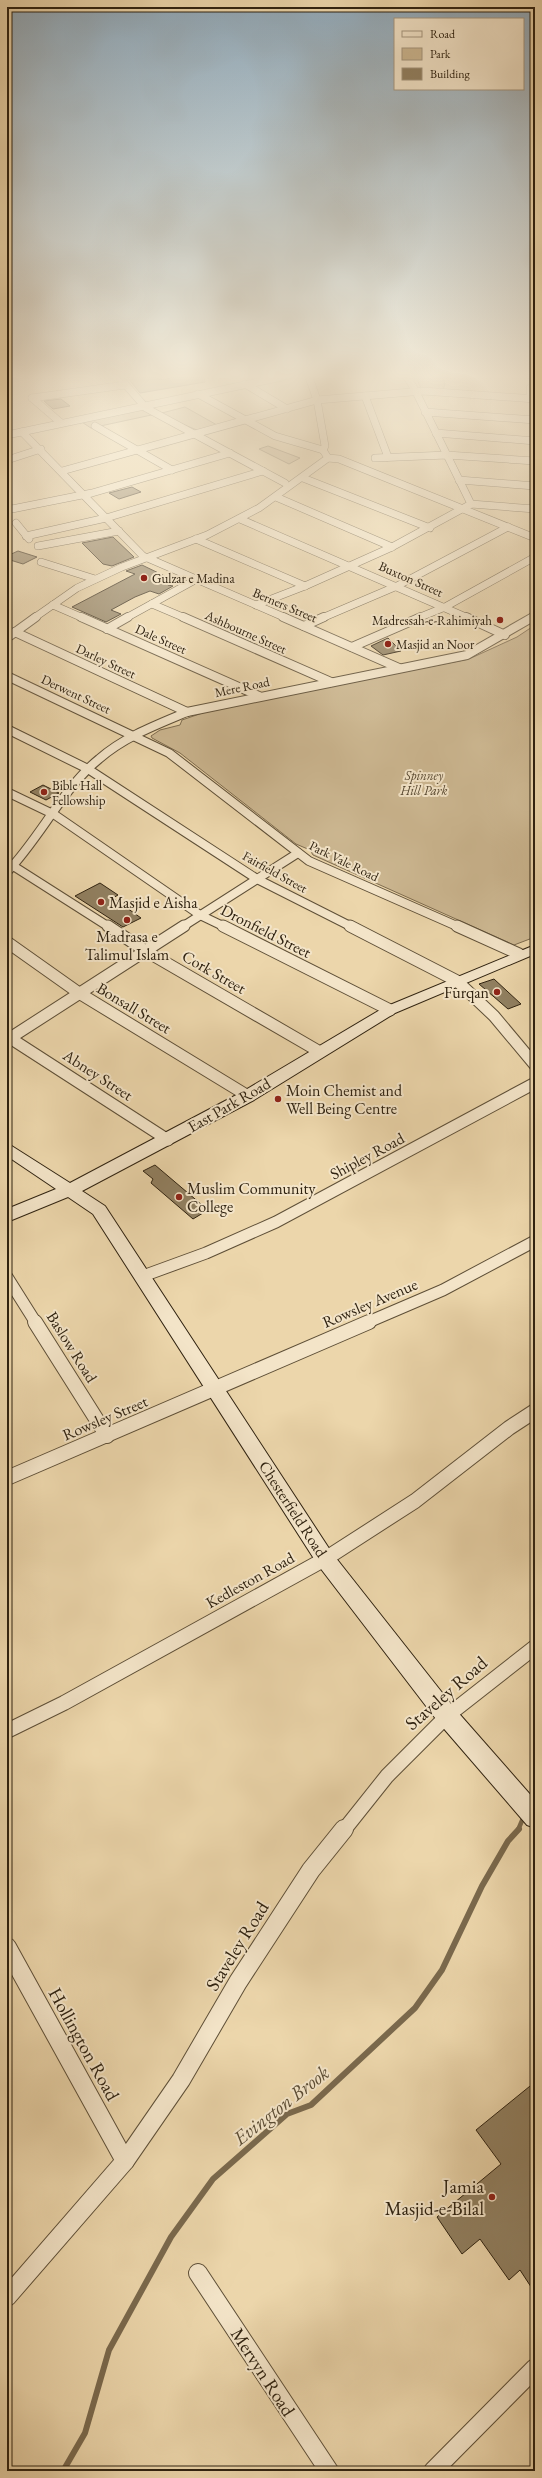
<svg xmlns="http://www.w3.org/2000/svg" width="542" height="2478" viewBox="0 0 542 2478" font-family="'EB Garamond',serif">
<rect width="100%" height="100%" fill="#ecd6ab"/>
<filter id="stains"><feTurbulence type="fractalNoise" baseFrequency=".005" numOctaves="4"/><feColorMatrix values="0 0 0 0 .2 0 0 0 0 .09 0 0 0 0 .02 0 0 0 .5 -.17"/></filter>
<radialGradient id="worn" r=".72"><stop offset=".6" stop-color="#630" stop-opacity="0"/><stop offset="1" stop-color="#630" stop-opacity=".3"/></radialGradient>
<g fill="#ccb791" stroke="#7e6c50">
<polygon points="416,377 443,377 445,384 443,390 421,388"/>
<polygon points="143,405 156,414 91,428 77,419"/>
<polygon points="185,407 217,425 197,430 158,414"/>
<polygon points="268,446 300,458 289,464 259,449"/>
<polygon points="535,625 535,937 514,945 313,855 310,850 296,844 180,753 152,738 151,736 160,730 180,725 182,720 211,710 469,659 517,637"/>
</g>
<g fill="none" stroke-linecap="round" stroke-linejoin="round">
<polyline stroke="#7a694d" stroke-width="4.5" points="518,1830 524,1816"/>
<polyline stroke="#7a694d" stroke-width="6" points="63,2471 85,2433 109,2350 171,2237 213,2179 287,2114 311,2105 415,2008 442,1970 482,1886 508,1841 519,1829"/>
</g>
<g fill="#918061" stroke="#2f2210">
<polygon points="127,377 156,377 160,380 176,377 204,377 205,382 140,393"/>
<polygon points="61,399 70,406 53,409 44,401"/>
<polygon points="132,487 141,492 119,499 109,493"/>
<polygon points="113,537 134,557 112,566 103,564 82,543"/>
<polygon points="18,551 37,557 23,564 7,559 7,556"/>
<polygon points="142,565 175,581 168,585 173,586 159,594 150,591 135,597 111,610 121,614 106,622 72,607 135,574 126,571"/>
<polygon points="388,638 401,651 383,655 371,646"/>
<polygon points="43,785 59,793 46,800 30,792"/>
<polygon points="100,883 118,895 113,898 141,918 123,927 75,896"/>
<polygon points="494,979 521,1004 508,1009 479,984"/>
<polygon points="155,1165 208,1210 193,1219 151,1183 153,1179 143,1171"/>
<polygon points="535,2082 535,2293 520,2270 509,2280 480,2239 462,2254 437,2217 501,2164 476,2130"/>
</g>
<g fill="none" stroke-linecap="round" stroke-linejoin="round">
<g stroke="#5e4f37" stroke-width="8">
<g id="street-far4">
<polyline points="119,377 146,408 285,483"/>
<polyline points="309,377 317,400 325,446 323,450"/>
<polyline points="407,377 414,388"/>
<polyline points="245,384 287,409"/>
<polyline points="416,392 471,504"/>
<polyline points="198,394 275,436 323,450"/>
<polyline points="365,396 388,457"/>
<polyline points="32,398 125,385"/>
<polyline points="32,398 60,422"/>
<polyline points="530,399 530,388 535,386"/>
<polyline points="425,412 535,420"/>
<polyline points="95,426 172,470"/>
<polyline points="22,432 143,556 286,618"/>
<polyline points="436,433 535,441"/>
<polyline points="7,435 282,377"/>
<polyline points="328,458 339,459 535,538"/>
<polyline points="375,458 447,455 535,461"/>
<polyline points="7,460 41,449"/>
<polyline points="62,471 317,400 423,391 535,399"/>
<polyline points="303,478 430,528"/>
<polyline points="459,480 535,486"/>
<polyline points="276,497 392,547"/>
<polyline points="7,507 12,509 92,493 230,453"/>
<polyline points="240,519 468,618"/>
<polyline points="16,523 29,539"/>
<polyline points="26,536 106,518 263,471"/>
<polyline points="196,539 305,586"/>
<polyline points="38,546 119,531"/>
<polyline points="41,562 95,579"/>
<polyline points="152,604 185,618"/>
<polyline points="53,605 83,618"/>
<polyline points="256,605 305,586 392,547 471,504 535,509"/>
<polyline points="34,618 77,588 122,567 207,535 259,508 328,458 323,450"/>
<polyline points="126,618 195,580"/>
<polyline points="322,618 397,586 508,527"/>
<polyline points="418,618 445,607 535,557"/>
<polyline points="531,618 535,616"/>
</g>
</g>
<g stroke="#5e4f37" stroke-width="10">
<g id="street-far3">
<polyline points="81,617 259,696"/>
<polyline points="183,617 331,682"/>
<polyline points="283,617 399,668"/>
<polyline points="466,617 505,635"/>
<polyline points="304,626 324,617"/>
<polyline points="107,629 128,617"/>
<polyline points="15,632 187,712"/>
<polyline points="7,638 36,617"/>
<polyline points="352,647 421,617"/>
<polyline points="7,676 169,753 309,861 459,927"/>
<polyline points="7,729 88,769 257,879 352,927"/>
<polyline points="7,792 55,815 200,915 225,927"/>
<polyline points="7,862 109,927"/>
<path d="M 7,872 C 40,838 63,788 99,759 C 124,737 156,725 187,712 L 467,655 L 533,617"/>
<polyline points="182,927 298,853"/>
</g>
</g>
<g stroke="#5e4f37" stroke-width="13">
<g id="street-far2">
<polyline points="108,926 144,950 320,1052"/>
<polyline points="223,926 390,1010"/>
<polyline points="350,926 457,981 494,1016 535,1065"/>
<polyline points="457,926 519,954"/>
<polyline points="7,942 79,993 248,1096"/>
<polyline points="10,1038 168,1140"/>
<polyline points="7,1040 184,926"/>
<polyline points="143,1276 206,1253 276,1222 535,1083"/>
<polyline points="7,1277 36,1323"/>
<polyline points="366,1323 443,1290 535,1241"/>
</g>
</g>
<g stroke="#5e4f37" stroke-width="16">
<g id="street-far1">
<polyline points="35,1322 107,1436"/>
<polyline points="7,1478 369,1322"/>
<polyline points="7,1731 64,1703 325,1559 415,1501 509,1428 535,1411"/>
<polyline points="344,1830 387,1776 447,1716 535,1647"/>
</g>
</g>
<g stroke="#5e4f37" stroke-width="20">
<g id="street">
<polyline points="7,1947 125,2161"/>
<polyline points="198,2273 329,2471"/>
<polyline points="7,2297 125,2161 181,2080 238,1982 311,1870 344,1829"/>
<polyline points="433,2471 535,2368"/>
</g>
</g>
<g stroke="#2f2210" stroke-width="2">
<polygon id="secondary" points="535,945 535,954 395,1013 254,1100 82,1191 105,1206 332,1553 455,1709 535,1800 535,1828 527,1825 439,1723 318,1565 93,1214 68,1197 7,1222 7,1209 56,1189 7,1156 7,1143 70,1183 242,1092 385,1007"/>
</g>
<use href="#street-far4" stroke="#f3e4c8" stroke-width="7"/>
<use href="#street-far3" stroke="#f3e4c8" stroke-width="8"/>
<use href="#street-far2" stroke="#f3e4c8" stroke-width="11"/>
<use href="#street-far1" stroke="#f3e4c8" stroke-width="14"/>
<use href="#street" stroke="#f3e4c8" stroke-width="18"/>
<use href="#secondary" fill="#f3e4c8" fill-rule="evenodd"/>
<g stroke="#2f2210" stroke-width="2.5">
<polyline id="rail" points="7,379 27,377"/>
</g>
<use href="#rail" stroke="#f3e4c8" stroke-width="1.5" stroke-dasharray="5" stroke-linecap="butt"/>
</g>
<linearGradient id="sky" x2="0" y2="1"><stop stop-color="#90a9ba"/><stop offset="0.52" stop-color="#f6edd9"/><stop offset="1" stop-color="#f6edd9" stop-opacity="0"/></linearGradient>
<rect width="542" height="724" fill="url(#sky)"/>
<g fill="#8f2418" stroke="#f3e4c8" stroke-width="1.5">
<circle cx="144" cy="578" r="4"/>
<circle cx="500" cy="620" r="4"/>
<circle cx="388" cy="644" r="4"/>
<circle cx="44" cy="792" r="4"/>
<circle cx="101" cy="902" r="4"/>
<circle cx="127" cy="920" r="4"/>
<circle cx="497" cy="992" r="4"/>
<circle cx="278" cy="1099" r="4"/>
<circle cx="179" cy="1197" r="4"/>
<circle cx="492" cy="2197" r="4"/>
</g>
<g text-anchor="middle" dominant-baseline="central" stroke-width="4" stroke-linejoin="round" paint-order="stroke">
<g font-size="13" fill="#2f2210" stroke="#f3e4c8" text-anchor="start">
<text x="152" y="578">Gulzar e Madina</text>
<text x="492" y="620" text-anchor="end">Madressah-e-Rahimiyah</text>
<text x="396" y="644">Masjid an Noor</text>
<text x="52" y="785">Bible Hall<tspan x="52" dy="15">Fellowship</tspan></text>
</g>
<g font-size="13" fill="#2f2210" stroke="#f3e4c8">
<text transform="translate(411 579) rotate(24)">Buxton Street</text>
<text transform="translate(285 605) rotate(23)">Berners Street</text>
<text transform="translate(246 632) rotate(24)">Ashbourne Street</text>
<text transform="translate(161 639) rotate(24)">Dale Street</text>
<text transform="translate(106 661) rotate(25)">Darley Street</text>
<text transform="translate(242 687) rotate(-12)">Mere Road</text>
<text transform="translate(76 694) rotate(25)">Derwent Street</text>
<text transform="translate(344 861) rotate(26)">Park Vale Road</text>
<text transform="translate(275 872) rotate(29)">Fairfield Street</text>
</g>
<g font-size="13" font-style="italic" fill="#564730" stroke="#f3e4c8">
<text x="424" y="775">Spinney<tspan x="424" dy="15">Hill Park</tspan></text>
</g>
<g font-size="16" fill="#2f2210" stroke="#f3e4c8" text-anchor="start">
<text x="109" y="902">Masjid e Aisha</text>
<text x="127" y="936" text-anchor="middle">Madrasa e<tspan x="127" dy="18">Talimul Islam</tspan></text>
<text x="489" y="992" text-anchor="end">Furqan</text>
<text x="286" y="1090">Moin Chemist and<tspan x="286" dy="18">Well Being Centre</tspan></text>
<text x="187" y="1188">Muslim Community<tspan x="187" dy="18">College</tspan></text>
</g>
<g font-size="16" fill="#2f2210" stroke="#f3e4c8">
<text transform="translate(266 931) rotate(27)">Dronfield Street</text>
<text transform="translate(214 972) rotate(30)">Cork Street</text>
<text transform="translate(134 1008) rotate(31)">Bonsall Street</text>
<text transform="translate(98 1075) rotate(33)">Abney Street</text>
<text transform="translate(229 1105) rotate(-30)">East Park Road</text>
<text transform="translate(367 1156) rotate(-28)">Shipley Road</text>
<text transform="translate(370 1303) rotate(-23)">Rowsley Avenue</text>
<text transform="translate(72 1347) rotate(58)">Baslow Road</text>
<text transform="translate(105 1418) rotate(-23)">Rowsley Street</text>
<text transform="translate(293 1509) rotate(57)">Chesterfield Road</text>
<text transform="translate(250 1580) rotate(-29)">Kedleston Road</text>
</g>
<g font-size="19" fill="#2f2210" stroke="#f3e4c8">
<text transform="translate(446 1693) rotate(-41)">Staveley Road</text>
<text transform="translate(237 1946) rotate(-58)">Staveley Road</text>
<text transform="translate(84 2044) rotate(61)">Hollington Road</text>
<text transform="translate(263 2372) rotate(57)">Mervyn Road</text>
</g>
<g font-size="19" fill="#2f2210" stroke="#f3e4c8" text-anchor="end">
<text x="484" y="2186">Jamia<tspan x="484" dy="22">Masjid-e-Bilal</tspan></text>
</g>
<g font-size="20" font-style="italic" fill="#5b4c34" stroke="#f3e4c8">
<text transform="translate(281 2105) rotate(-38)">Evington Brook</text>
</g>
</g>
<rect width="542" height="2478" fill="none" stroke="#ecd6ab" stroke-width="24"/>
<rect x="8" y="8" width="526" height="2462" fill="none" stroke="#2f2210" stroke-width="2"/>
<rect x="12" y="12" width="518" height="2454" fill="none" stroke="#2f2210"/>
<rect x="394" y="18" width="130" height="72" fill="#f3e4c8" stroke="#a5967e"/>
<rect x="402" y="31" width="20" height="6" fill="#f3e4c8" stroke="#a5967e"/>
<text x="430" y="38" font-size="12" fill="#2f2210">Road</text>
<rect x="402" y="48" width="20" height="12" fill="#ccb791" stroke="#a5967e"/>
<text x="430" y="58" font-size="12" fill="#2f2210">Park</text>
<rect x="402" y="68" width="20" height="12" fill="#918061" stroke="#a5967e"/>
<text x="430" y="78" font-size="12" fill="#2f2210">Building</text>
<rect width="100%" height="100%" filter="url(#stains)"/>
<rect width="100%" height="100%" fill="url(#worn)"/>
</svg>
